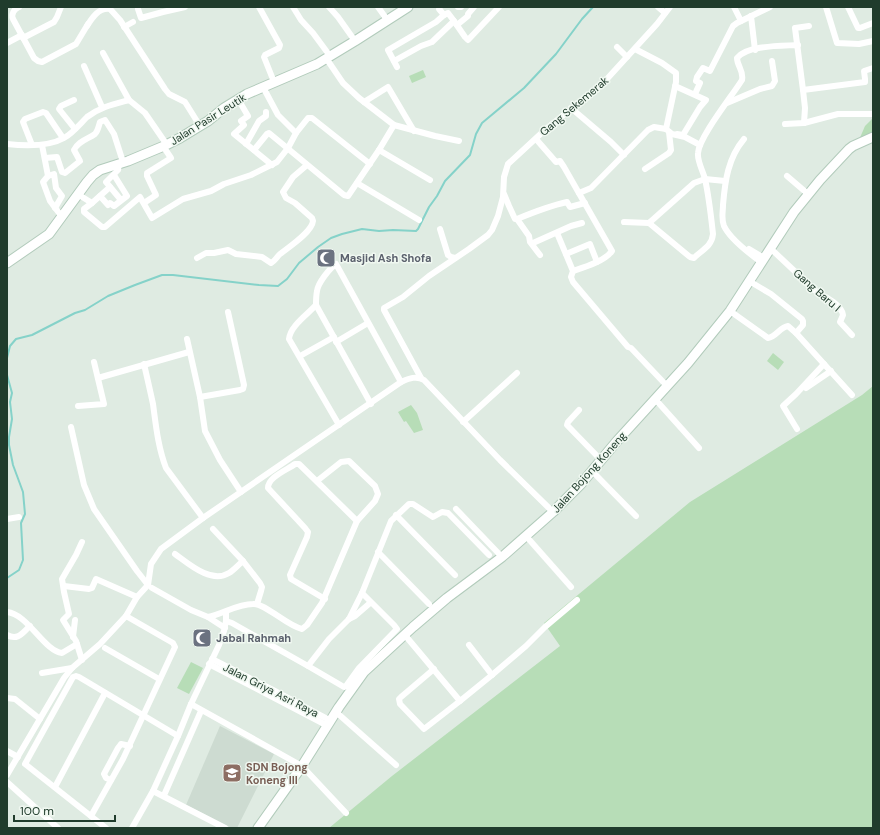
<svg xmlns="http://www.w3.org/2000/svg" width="880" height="835" viewBox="0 0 880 835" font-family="'DM Sans',sans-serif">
<rect width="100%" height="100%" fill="#dfebe2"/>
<polygon fill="#cddbd1" points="220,726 274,754 237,828 232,828 186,805"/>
<g fill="#b7ddb7">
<polygon points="423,70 426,77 412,83 409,76"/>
<polygon points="873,118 873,135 859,140 865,126"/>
<polygon points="773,353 784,362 778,370 767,361"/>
<polygon points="873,386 873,828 329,828 392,776 560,646 544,623 690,502 862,395"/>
<polygon points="411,405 417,413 423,430 414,433 406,421 404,422 398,412"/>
<polygon points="191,662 203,668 189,694 177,688"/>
</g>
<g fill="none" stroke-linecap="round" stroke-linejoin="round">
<g stroke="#85d2c9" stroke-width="2">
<polyline points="7,358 10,346 16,339 32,335 75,313 85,310 108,296 135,285 162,275 173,275 259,285 278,286 287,279 299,263 318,247 331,238 342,234 362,229 379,231 393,230 416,231 418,229 429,207 437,196 445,181 470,155 476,134 482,123 524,88 556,54 582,19 593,7"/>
<polyline points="7,375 12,393 10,402 12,419 9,437 9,445 13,465 23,492 25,514 21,523 23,560 19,570 7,578"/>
</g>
<g stroke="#b2cbbb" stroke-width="11">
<g id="secondary">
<polyline points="7,263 49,234 87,182 93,175 100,170 128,161 164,146 180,138 208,121 224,108 247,94 317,64 355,41 408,7"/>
<polyline points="258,828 302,766 339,707 364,672 413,627 447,598 502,557 553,512 581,484 617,441 688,363 730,311 794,212 820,180 849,149 853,146 873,137"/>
</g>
</g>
<g stroke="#fff" stroke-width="6">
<path d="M 19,7 C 14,9 11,14 13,19 L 34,58 L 38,61 L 42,62 L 76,44 L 88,24"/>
<polyline points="259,7 280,45 279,48 265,55 264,57 274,82"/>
<polyline points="293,7 301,20 313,33 330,56"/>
<polyline points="329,7 338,17 355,41"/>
<polyline points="378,7 388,21"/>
<polyline points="458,7 461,7"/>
<polyline points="658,7 665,13"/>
<polyline points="734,7 741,21"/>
<polyline points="826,7 837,43 859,44 873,41"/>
<polyline points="848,7 858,28 860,28 873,23"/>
<polyline points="138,9 141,18 163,12 185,7"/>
<polyline points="751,16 755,50"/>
<polyline points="454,21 465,37 468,40 499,7"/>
<polyline points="457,25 468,16 468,14 474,7"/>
<path d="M 87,26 C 92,18 99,7 110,9 L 120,20 L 165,89 L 169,94 L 185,102 L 200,126"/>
<polyline points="124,27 133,22"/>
<polyline points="23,38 54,22 57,17 61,7"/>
<polyline points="7,43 22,35"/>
<polyline points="617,47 627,57"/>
<polyline points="635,49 662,63 676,73 676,82 666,129"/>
<polyline points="103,53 129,100 145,113 167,145"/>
<polyline points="326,58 343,83 359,98 394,125 435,136 459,141"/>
<polyline points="394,61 421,46 432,42 454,21 448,13 444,15 439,9 440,7"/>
<polyline points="84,66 102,107"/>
<polyline points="397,67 388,50 436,22 444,15"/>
<polyline points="675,86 706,100 700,107 683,135 677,134"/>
<polyline points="263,87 278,115 296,133"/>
<polyline points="803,90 795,28 809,26"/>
<polyline points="695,94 700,83 696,81 697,77 703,68 710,71 733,26 737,23 770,7"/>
<polyline points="238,99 248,116 241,121 244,125 234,134 272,165"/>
<polyline points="74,100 61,106 59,109 75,129"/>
<polyline points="364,102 388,87 414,131"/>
<polyline points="727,103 760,89 772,86 775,81 772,61"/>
<polyline points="571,108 611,142 624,155"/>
<polyline points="804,123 805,108 803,90 865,82 865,79 864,71 873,68"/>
<polyline points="785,124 804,123 838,114 873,114"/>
<path d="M 536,139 L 556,162 L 560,161 L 564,167 L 612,251 C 605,261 585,267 573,271"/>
<path d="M 744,139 C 728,158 725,181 723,205 C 723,212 721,219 724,226 C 730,239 750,254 761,262"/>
<path d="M 7,144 C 25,146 48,147 64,138 C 73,133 80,124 87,117 C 100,107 114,104 129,100"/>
<polyline points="246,144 259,121 266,116 266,112"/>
<polyline points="32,145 23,122 25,119 43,112 46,113 63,138"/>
<polyline points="42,145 48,176 43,182 50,201 62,217"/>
<polyline points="254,150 267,134 269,133 344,195 348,196 379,150 394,125"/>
<polyline points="379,150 430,180"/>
<path d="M 45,158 L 57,157 L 62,172 L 65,173 L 80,161 L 74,150 C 78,141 88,139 95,134 C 98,131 99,125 100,122 L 105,120 L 114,134 L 123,162"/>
<polyline points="119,164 118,170 106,182 121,200"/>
<polyline points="645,169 669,153 671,150 669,132"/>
<polyline points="48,176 54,174 56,188 62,196 55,208"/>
<polyline points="787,176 808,194"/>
<polyline points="357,183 419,220"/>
<polyline points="579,193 591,188 648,130 654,127 666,129 672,134 685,137 700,145"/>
<polyline points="504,194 509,206 515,219 517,219 529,236 530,242 540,255"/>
<polyline points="79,195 92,203 84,209 84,212 102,227 105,227 140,197 152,218 183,199 211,191 224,184 251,175 277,162 288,148 296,133 308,118 312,118 370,164"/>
<polyline points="100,196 108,205 110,203 114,206 127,196 114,175"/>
<polyline points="92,203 110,187"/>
<polyline points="144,203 156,195 147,176 147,173 171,158 163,146"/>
<path d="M 517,219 C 534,212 549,206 567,202 L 570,207 L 585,203"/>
<polyline points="624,222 649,223 694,183 705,179 725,181"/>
<path d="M 649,223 L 690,257 L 694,258 L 696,256 C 704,249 712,245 713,234 C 711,216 709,197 705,179 C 703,171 697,161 698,153 C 699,137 732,96 742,80 C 744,71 737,66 737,58 C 747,45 782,46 798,45"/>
<polyline points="440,229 448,255 451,257 455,258"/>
<polyline points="557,233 573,271 571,277 573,282 628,347 631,348 667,386"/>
<polyline points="533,243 571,226 582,223"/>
<path d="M 770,248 L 819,294 C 827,297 842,306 843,315 L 840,322 L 852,335"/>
<polyline points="749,249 764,258"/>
<polyline points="566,254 590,244 597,262"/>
<path d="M 197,258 L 206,253 L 214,253 L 228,250 L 236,254 L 262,257 L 271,263 C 275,261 276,258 280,254 C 289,247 312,232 313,221 L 312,218 L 295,203 L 286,198 L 283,192 L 293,177 L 307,165"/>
<polyline points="749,281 771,294 802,319 803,321 803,325 796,333 852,395"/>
<path d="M 316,305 C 308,314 290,326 289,339 L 339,425"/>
<path d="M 730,311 L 768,338 C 776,337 780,327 788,326 L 796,333"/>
<polyline points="187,339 200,397 205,431 220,460 241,492"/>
<polyline points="336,342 368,323"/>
<polyline points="300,356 334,337"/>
<path d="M 144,364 C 147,377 150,390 153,404 C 156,426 158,447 166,468 L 203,518"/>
<polyline points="98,378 189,352"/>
<polyline points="421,378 384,310 384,308 403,297 429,276 469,249 488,235 492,230 498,216 503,197 504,177 508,164 547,128 594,91 606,80 657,24 670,7"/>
<polyline points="806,388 831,371"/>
<polyline points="200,397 240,390 243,389 244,385 228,312"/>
<polyline points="655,399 699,448"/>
<path d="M 371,404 L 316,305 C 316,301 316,296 317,291 C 318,283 329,269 336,264 L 401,382"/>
<polyline points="78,406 104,404 94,362"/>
<polyline points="579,410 568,422 567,425 601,460"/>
<polyline points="463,422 517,373"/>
<polyline points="71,427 84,485 94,509 137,571 148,585"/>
<polyline points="797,429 783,406 796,394 824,364"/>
<polyline points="592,471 636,516"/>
<polyline points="456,509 502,557"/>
<polyline points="396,515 455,575"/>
<polyline points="7,519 19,517"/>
<polyline points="213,529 243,561"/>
<polyline points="526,536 571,587"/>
<polyline points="82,542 76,555 62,579 64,592 69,614 63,620 76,641 82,660"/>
<polyline points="378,552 429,604"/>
<path d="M 175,554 C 189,564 211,584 229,573 C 234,570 238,565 243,561 L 260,583 L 262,587 L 261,591 L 257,604"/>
<polyline points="64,586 89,589 92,588 96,579 137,597"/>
<polyline points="152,588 191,610 208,617 225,628"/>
<path d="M 325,599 L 291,579 L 290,575 L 307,537 L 308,532 L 305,528 L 268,488 C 268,477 287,470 295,464 L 299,464 L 357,521"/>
<path d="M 7,612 C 28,614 44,651 62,653 L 77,644"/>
<path d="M 208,617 C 223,614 237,604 253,604 C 265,603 287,626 302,629 L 307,625 L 322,603 L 357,521 L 375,501 L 378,494 L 375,486 L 349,461 L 341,462 L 317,481"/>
<polyline points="349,619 355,616 370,603"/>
<polyline points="226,621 232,623 308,666 344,687 346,686 359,668 397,629 394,625 362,593"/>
<polyline points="404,634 460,701 492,675 526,646 545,627 577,600"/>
<path d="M 7,635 C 18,641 22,633 30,626"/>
<polyline points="73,637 75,620"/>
<polyline points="469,645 492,675"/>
<polyline points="105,648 159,679"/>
<polyline points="212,659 273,690 331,721"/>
<polyline points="209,664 328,726"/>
<polyline points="308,666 329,639 349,619 362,593 391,521 409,504 413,504 433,517 442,512 448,513 489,555"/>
<polyline points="434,669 401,697 399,699 400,704 424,729 460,701"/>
<polyline points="42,673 72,668"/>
<polyline points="7,698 15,699 40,719"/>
<polyline points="191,704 302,766 346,813"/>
<polyline points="336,712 396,765"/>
<polyline points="7,751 18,757"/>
<path d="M 7,775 L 64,678 L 72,668 L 100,644 L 126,616 L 137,597 L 148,585 L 151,564 L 161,549 L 203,518 L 401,382 C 408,379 416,375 424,380 L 500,460 L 553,512"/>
<polyline points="111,780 106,778 104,774 118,748 121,744 130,746"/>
<polyline points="7,782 58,828"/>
<polyline points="55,787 105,693"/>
<polyline points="153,791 225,828"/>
<polyline points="165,793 201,711"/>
<polyline points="91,816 123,759 175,647 173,643 126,616"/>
<polyline points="106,828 25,764 73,677 76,676 79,677 178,736"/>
<polyline points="132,828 153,791 178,736 191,704 219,645 224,631 226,621 226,612"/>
</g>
<use href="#secondary" stroke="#fff" stroke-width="9"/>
</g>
<defs>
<g id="mosque-square" transform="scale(1)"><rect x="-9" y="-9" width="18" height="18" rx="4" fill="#6b7280" stroke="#f0f8f1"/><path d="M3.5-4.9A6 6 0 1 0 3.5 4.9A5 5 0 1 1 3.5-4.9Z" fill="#fff"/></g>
<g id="school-square" transform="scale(1)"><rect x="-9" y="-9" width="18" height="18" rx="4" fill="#8d6e63" stroke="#f0f8f1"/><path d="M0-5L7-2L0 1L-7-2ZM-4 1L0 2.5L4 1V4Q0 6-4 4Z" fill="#fff"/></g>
</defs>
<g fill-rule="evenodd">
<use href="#mosque-square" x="326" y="258"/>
<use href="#mosque-square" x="202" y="638"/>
<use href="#school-square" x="232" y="773"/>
</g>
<g text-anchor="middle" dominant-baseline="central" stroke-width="3" stroke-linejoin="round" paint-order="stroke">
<g font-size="11" fill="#203c2c" stroke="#f0f8f1">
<text transform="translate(574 106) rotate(-40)">Gang Sekemerak</text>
<text transform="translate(208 119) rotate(-32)">Jalan Pasir Leutik</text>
<text transform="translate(817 290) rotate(41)">Gang Baru I</text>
<text transform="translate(589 472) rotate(-48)">Jalan Bojong Koneng</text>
<text transform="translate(271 690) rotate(27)">Jalan Griya Asri Raya</text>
</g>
<g font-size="11" font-weight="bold" fill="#5b616d" stroke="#f0f8f1" text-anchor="start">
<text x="340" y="258">Masjid Ash Shofa</text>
<text x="216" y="638">Jabal Rahmah</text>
</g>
<g font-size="11" font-weight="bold" fill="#785e54" stroke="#f0f8f1" text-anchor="start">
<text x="246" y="767">SDN Bojong<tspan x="246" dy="13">Koneng III</tspan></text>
</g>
</g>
<rect width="880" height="835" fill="none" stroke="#203c2c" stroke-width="16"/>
<path d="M14 815v6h101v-6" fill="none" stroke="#203c2c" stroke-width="2"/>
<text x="20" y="815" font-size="12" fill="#203c2c" stroke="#f0f8f1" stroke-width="3" paint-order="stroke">100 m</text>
</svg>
